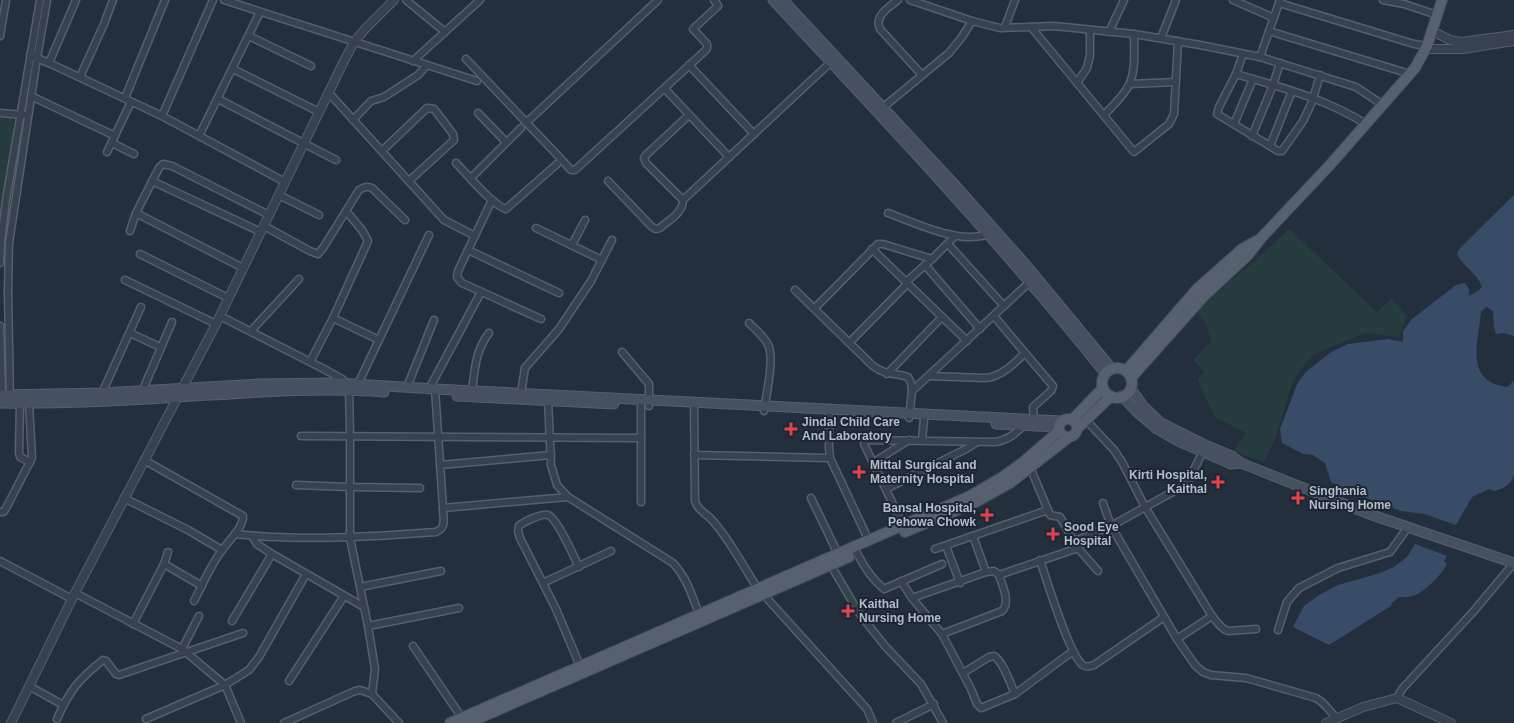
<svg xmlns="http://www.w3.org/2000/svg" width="1514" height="723" viewBox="0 0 1514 723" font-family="Arial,sans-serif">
<rect width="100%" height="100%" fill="#242f3e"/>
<g fill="#263c3f">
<polygon points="0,118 12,119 14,124 0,230"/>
<polygon points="1289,229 1377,312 1391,299 1407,316 1399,337 1365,333 1315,354 1299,371 1292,384 1275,439 1264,462 1234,451 1246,433 1215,417 1203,393 1198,379 1204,371 1193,360 1211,341 1206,324 1196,310 1255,261"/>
</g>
<g fill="#394c67">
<path d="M 1514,195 L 1514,336 L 1504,333 L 1496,334 L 1494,327 L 1493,311 L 1487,307 L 1481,311 C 1479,341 1463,381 1507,387 L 1514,381 L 1514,475 C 1511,485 1504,488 1495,491 L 1489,489 L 1472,497 L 1456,525 L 1424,514 L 1401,511 L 1358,495 L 1331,482 L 1325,463 L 1313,455 L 1303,454 L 1282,443 L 1280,429 L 1298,382 L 1307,371 L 1331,352 L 1348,344 L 1388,339 L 1403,342 L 1403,331 L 1412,319 L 1456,285 L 1465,283 L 1469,289 L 1469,296 L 1478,291 L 1482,287 C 1478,273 1462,267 1457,253 L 1462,246 Z"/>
<path d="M 1415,544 L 1447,556 L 1444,561 L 1447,564 C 1443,573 1425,592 1415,595 C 1410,597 1405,597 1399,597 L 1392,603 L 1391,606 L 1329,645 L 1293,627 L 1304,606 L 1319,595 L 1338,585 L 1377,574 L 1394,567 L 1407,557 Z"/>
</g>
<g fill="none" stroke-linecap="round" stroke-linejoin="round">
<g stroke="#565f6c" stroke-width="9">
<g id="minor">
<polyline points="224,0 477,81"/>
<polyline points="406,0 445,32"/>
<path d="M 898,0 C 889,7 874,16 880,29 L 922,75"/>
<polyline points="910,0 972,21 1000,28 1054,26 1134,34 1200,45 1260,57 1356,87 1383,105"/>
<polyline points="1233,0 1274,18"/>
<polyline points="1383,0 1404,4 1437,15"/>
<polyline points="1279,3 1414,44 1427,46"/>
<polyline points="1005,27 1015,0"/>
<polyline points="1031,27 1134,152 1169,124 1174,114 1178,41"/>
<polyline points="1269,31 1410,74"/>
<polyline points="1109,32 1124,0"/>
<polyline points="0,36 6,0"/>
<polyline points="249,36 311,66"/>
<polyline points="1161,38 1176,0"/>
<polyline points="1243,54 1236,74 1219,107 1217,114 1278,151 1282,151 1303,121 1312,102 1320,75"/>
<polyline points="30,55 49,63 162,116 285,182"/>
<polyline points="1260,57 1280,0"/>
<polyline points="466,59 561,159 571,170 575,170 706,50 707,48 707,44 693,29 718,6 717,4 714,0"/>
<polyline points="413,61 480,0"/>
<polyline points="49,63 76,0"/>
<polyline points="689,65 754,134"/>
<polyline points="233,69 319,112"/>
<path d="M 1236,74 C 1283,88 1324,98 1366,124"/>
<polyline points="80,77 104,24 113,0"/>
<polyline points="1077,83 1087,68 1090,55 1090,30"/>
<polyline points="1130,84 1176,82"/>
<polyline points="665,89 729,157"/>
<polyline points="329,93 444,220 475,236"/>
<polyline points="31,96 115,136"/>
<polyline points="125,98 165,0"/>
<polyline points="218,99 336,160"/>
<polyline points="880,110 949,53 962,37 972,21"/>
<polyline points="0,113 24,115"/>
<polyline points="478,113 506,142"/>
<path d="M 1104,115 C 1112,106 1123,97 1129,85 C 1136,71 1134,50 1134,34"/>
<polyline points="162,116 213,0"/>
<polyline points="353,120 371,101 384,97 418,75 427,65"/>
<polyline points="526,123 658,0"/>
<polyline points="1234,124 1253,79"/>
<polyline points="199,136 260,12"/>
<polyline points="1252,136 1273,85 1280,63"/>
<polyline points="112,143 134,154"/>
<polyline points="1270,146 1292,91"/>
<polyline points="382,151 427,108 434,109 453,134 454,140 409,181"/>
<polyline points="107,152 131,102"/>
<path d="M 456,163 C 466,173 494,207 506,209 L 557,164"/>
<polyline points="471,178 521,128"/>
<polyline points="152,181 261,232"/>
<path d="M 608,181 L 652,227 L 656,229 L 660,228 C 669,220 683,213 683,200 L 831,62"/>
<polyline points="279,195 319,215"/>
<polyline points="492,200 458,271 457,277 462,283 541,319"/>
<polyline points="683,200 646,163 644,158 646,155 689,115"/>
<polyline points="136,213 243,268"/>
<path d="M 888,213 C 916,223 959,245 988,234"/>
<path d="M 264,226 L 310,251 L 318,254 L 323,248 L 359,190 C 364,187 366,186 372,188 L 405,220"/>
<polyline points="536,228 602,260"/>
<polyline points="130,231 136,213 159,168 163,164 172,166 269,215"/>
<polyline points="948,244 1004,306"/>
<polyline points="572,245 585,220"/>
<polyline points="872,249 967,341"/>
<polyline points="468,250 559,293"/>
<polyline points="140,254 228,298"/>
<polyline points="0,263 1,242 6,200 40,0"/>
<polyline points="925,265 980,329"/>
<polyline points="125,280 216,324"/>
<polyline points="906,282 932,259 954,237"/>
<path d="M 795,290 L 873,366 C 887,376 894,372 908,377 L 911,383 L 912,391"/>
<polyline points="815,308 878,244 883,244 932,259"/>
<polyline points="220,316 322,368 342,379 349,386 350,437 350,538 368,626 375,669 372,694 399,723"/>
<polyline points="333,318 379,340"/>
<path d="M 749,323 C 756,330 766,338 769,347 C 774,362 766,395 764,411"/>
<polyline points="0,326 2,397"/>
<polyline points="251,331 299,279"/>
<polyline points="130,333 160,347"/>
<polyline points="850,342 907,284"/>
<polyline points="622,352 649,384 649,406"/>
<polyline points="1025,353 1053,386 1051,391 1033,407 1034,420"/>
<polyline points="310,362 333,318 368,241 362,230 346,211"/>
<polyline points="887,374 942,317"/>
<path d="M 929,376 L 986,378 C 1003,376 1013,364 1025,353 L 994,316"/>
<polyline points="407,387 434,320"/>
<polyline points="356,388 429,235"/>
<polyline points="429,389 481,292"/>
<path d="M 472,391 C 475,368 475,352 489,333"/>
<polyline points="102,393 141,307"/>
<polyline points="521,393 525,368 559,329 591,281 612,240"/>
<polyline points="141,394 172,322"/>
<polyline points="10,398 8,292 9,243 37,58 47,0"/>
<path d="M 548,399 L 551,465 L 557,485 L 568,497 L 673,563 C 688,579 692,597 700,616"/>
<path d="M 694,402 L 695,501 C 698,511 706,513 712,520 C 730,540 743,566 758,589"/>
<polyline points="20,403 19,453 20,457 30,462"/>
<polyline points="829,408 829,448 830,458 869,541"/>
<polyline points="909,418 912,391 1033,279"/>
<path d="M 1086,420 L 1114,450 L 1122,462 L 1145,507 L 1212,616 C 1217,622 1221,629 1228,631 L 1256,629"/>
<polyline points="301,436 641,438"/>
<polyline points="922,440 924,419"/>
<polyline points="694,455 830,458"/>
<path d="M 144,460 L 243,516 C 243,528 230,539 223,549 C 211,564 203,584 194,601"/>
<polyline points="874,462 909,440"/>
<polyline points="440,465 551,455"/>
<polyline points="1030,467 1050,515 1060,517 1078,548 1098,571"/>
<polyline points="296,485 350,487 420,488"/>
<polyline points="886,489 966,449 977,442"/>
<polyline points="124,498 188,530 222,550"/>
<polyline points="811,498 838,554"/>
<polyline points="641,502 641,400"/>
<path d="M 1103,503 L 1111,526 L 1177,639 L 1195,665 L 1203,672 L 1211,675 L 1246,678 L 1316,698 C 1325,703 1329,710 1336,718"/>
<polyline points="443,508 568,497"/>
<polyline points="0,512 3,512 5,510 32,458 29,403"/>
<path d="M 903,525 L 864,444 L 865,440 L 995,442 C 1008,440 1015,434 1024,425"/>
<path d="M 235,534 C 302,541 369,537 436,532 C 447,528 443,518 443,508 L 435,389"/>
<polyline points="252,536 257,544 272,554 364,607"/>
<polyline points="973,536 986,572"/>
<polyline points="1075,541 1111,526 1187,484 1204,449"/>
<polyline points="946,546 960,583"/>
<polyline points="935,549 1048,510"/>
<path d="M 857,553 C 863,565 873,580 884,589 L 942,564"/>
<path d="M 1040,560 C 1046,578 1070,657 1083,665 C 1087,668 1090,666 1094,665 L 1164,617"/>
<polyline points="0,561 72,599"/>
<polyline points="829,562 859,613 885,646 921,684 943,723"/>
<polyline points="164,564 202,586"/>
<path d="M 579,567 C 574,557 557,518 548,515 C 542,513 523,522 519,526 L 518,531 L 520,538 L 556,609 L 580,666"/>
<polyline points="901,581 912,598 942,634 971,689 977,704 981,708 1015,694 1073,651"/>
<polyline points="543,583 611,551"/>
<polyline points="360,587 441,571"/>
<polyline points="75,593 182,649 225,685 241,723"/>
<polyline points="763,594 867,709 873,723"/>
<polyline points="912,598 986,572 994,571 999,575 1078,548"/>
<polyline points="232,621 272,554"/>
<polyline points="133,624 164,564 168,552"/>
<polyline points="368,626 459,608"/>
<polyline points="1278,630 1287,602 1299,588 1338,568 1390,552 1408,527"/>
<path d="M 942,634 L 1002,611 C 1011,602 1002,585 999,575"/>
<polyline points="1177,639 1212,616"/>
<polyline points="413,646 462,718"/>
<polyline points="182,649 199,616"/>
<path d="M 963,673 L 989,657 L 994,656 C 1003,661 1010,683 1015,694"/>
<polyline points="289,681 344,596"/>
<polyline points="29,686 63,705"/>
<polyline points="1397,698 1402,689 1473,612 1514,563"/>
<path d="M 57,719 C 69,691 79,679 103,660 L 106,661 L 116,674 L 119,675 L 243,633"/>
<polyline points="146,719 225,685 249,670 259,657 306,574"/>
<polyline points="284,723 355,691 360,690 372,694"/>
<polyline points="896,723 934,704"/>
</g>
</g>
<g stroke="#565f6c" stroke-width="10">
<g id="tertiary">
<polyline points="1432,31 1450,40 1461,42 1514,35"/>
<polyline points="1425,49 1463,49 1514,41"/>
<polyline points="11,723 75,593 216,324 343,63 354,42 366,28 394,0"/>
<polyline points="1326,723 1363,707 1397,698 1451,723"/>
</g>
</g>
<g stroke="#565f6c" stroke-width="11">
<g id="secondary">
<path d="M 773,0 C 887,122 1001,243 1105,373"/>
<polyline points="783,0 954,184 1026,265 1112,369"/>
<polyline points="1131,389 1143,406 1161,423 1205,445 1232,456 1241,463 1369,514 1514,563"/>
<polyline points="0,395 102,393 259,384 336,383 435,389 1062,421"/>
<polyline points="457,396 614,404"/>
<polyline points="1122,396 1137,412 1157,429 1178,441 1231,464 1241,463"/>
<path d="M 0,403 C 60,404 119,401 179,397 C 247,393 316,387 384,392"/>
<polyline points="996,424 1058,427"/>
</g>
</g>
<g stroke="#414a57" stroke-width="12">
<g id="primary">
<circle cx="1117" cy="383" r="15"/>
<polyline points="1126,371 1197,289 1242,249 1258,240"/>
<polyline points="1131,378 1204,296 1248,255 1262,237 1329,166 1415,68 1427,46 1442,0"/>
<circle cx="1068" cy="428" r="9"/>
<polyline points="1072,420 1103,388"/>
<polyline points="1077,429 1111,396"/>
<polyline points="905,532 974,503 1010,483 1068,438"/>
<polyline points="450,723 970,496 1001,478 1022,463 1059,431"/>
<polyline points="468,723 849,557"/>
</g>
</g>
<use href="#minor" stroke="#38414e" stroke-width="6"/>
<use href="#tertiary" stroke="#38414e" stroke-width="8"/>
<use href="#secondary" stroke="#465061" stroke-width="9"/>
<use href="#primary" stroke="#56606e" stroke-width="10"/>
</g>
<g fill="#e0444e" stroke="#1d2633" stroke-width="2">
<path d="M788.5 421.5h5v5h5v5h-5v5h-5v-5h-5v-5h5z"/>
<path d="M856.5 464.5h5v5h5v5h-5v5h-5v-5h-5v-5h5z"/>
<path d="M1215.5 474.5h5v5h5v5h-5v5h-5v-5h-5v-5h5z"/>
<path d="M1295.5 490.5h5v5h5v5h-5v5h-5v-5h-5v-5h5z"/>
<path d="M984.5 507.5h5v5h5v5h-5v5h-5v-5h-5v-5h5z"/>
<path d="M1050.5 526.5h5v5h5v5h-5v5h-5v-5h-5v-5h5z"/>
<path d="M845.5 603.5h5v5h5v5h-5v5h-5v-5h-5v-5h5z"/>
</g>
<g text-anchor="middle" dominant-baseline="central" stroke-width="4" stroke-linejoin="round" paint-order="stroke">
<g font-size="12" font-weight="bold" fill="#b4bcc9" stroke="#1d2633" text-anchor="start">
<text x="802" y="422">Jindal Child Care<tspan x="802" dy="14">And Laboratory</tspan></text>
<text x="870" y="465">Mittal Surgical and<tspan x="870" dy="14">Maternity Hospital</tspan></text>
<text x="1207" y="475" text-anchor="end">Kirti Hospital,<tspan x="1207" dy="14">Kaithal</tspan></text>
<text x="1309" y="491">Singhania<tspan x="1309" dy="14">Nursing Home</tspan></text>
<text x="976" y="508" text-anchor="end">Bansal Hospital,<tspan x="976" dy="14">Pehowa Chowk</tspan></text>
<text x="1064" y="527">Sood Eye<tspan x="1064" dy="14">Hospital</tspan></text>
<text x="859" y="604">Kaithal<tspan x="859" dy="14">Nursing Home</tspan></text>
</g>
</g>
</svg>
